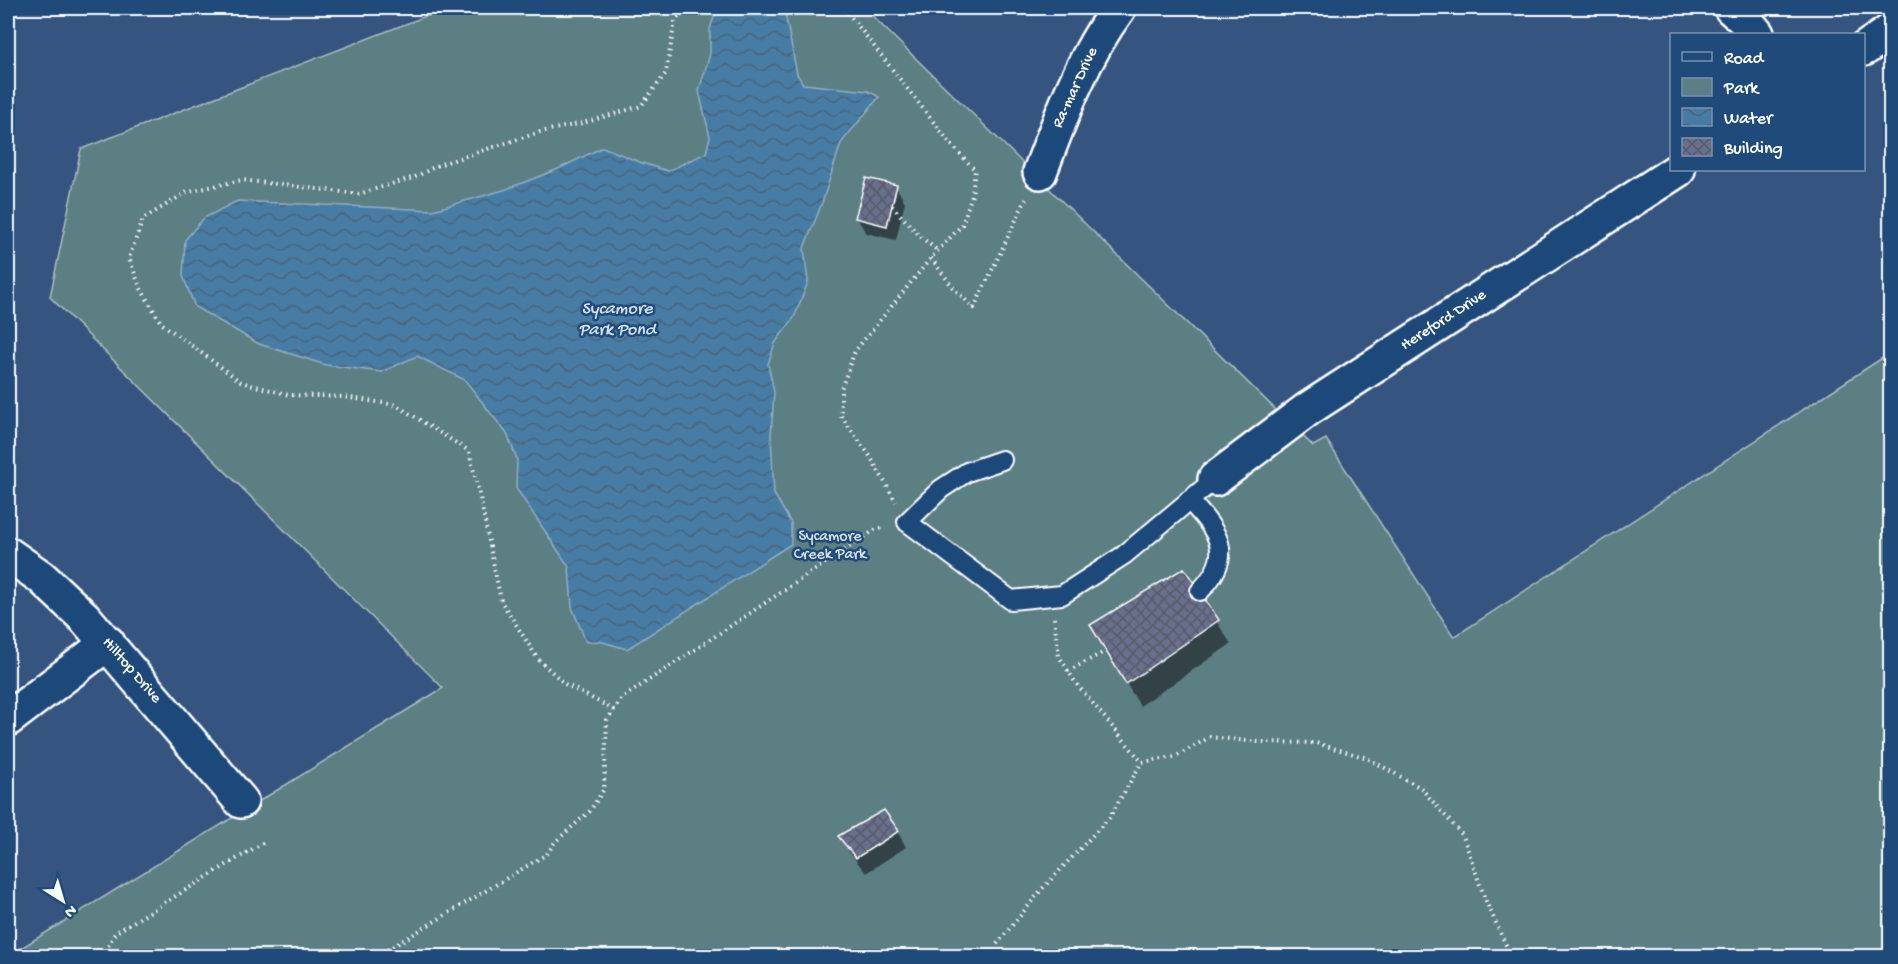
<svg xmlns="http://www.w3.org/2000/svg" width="1898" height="964" viewBox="0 0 1898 964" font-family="'Gochi Hand',sans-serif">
<defs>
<pattern id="water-waves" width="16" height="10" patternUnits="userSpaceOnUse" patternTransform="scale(1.5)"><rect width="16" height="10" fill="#477ba4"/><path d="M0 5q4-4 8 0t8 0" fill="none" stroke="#4a6478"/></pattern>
<pattern id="building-cross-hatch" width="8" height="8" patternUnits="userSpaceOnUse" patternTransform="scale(1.5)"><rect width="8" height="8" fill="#686f8d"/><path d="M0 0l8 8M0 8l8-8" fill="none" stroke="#575a66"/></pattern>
</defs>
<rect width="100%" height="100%" fill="#355580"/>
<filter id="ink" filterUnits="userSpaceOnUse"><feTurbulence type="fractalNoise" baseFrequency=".0167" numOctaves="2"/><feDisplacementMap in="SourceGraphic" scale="12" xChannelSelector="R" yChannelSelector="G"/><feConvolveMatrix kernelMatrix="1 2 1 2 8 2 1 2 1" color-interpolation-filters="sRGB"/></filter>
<g filter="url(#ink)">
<polygon fill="#5b7f84" stroke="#adbfc2" stroke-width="1.5" points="447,8 864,8 1313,446 1326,439 1454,637 1890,353 1890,956 8,956 443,688 50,297 81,149"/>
<polygon fill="url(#water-waves)" stroke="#91b0c8" stroke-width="1.5" points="717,8 784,8 797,74 803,84 868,91 879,97 841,143 822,203 804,248 808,282 794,318 775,343 768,364 774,392 771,435 774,494 791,523 791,544 627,649 599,641 586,642 572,607 569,567 516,488 517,459 507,434 465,380 417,356 382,372 326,365 259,344 195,307 183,276 185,240 204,218 237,201 433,210 504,190 556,170 603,147 642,163 668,171 706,153 710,137 699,91 710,54 710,29"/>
<g fill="#0007">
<polygon points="896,187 905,202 896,240 866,233 857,218"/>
<polygon points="1184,570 1231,644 1140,706 1105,649"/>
<polygon points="897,831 906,847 866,873 849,852 840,837"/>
</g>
<g fill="url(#building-cross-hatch)" stroke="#fff" stroke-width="1.5">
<polygon points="866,178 897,185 887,226 855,218"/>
<polygon points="1184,568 1219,620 1126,684 1090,625"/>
<polygon points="884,810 899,831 856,858 838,836"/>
</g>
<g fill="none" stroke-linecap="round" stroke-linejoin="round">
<g stroke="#fff" stroke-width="22">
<g id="lane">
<polyline points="1002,460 967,472 941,489 907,522 1011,600 1062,595 1124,555 1215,479"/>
<path d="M 1189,500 C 1219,533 1236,554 1200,591"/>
</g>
</g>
<g stroke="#fff" stroke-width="38">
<g id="street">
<polyline points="1731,8 1748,23 1757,34"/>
<polyline points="1864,49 1890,31"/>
<path d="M 1040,172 C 1061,116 1083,56 1119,8"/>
<polyline points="1215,479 1308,409 1678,170"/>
<polyline points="8,554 41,577 85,618 241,801"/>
<polyline points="8,719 108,643"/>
</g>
</g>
<g stroke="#fff" stroke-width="4" stroke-dasharray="1.5 4.5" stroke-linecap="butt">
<polyline points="844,8 950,143 975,170 972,195 962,225 931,258 855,351 841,389 841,416 870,456 896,502"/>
<polyline points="892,206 922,238 938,251"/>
<polyline points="931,258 955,290 974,308 1026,199"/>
<polyline points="1054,618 1059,656 1075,682 1142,762 1175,757 1210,737 1257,742 1316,743 1367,758 1421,788 1463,836 1485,899 1511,956"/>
<polyline points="1068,671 1106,651"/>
<polyline points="614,710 565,684 538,659 501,601 481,502 469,451 396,405 344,397 289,395 241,382 161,323 140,287 129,258 143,219 187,192 242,180 359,194 415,177 438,165 540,132 583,123 641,106 666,73 675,21 687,8"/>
<polyline points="997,944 1043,888 1109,818 1142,762"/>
<polyline points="114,956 108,946 115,933 266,841"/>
<polyline points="335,956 343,956"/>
<polyline points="377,956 547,854 555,842 590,811 604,789 607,720 622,698 875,530 885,528"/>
</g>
<use href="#lane" stroke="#1f4a7a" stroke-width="18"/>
<use href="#street" stroke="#1f4a7a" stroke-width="33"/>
</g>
</g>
<g text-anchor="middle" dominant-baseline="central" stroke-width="5" stroke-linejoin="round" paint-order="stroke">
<g font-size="16" fill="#fff" stroke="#1f4a7a">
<text transform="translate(1076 88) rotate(-65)">Ra-mar Drive</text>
<text transform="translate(1444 321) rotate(-33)">Hereford Drive</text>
<text transform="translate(131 671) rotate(49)">Hilltop Drive</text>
</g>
<g font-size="16" fill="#d6dfe0" stroke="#1f4a7a">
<text x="830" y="537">Sycamore<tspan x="830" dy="18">Creek Park</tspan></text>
</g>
<g font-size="18" font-style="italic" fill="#d1dee8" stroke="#1f4a7a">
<text x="617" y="309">Sycamore<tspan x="617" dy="21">Park Pond</tspan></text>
</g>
</g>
<rect width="1898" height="964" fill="none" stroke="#1f4a7a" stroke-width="30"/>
<rect x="15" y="15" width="1868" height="934" fill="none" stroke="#fff" stroke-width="2" filter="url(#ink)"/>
<rect x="1670" y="33" width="195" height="138" fill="#1f4a7a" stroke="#7992af" stroke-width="1.5"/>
<rect x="1682" y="52" width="30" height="9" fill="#1f4a7a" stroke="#7992af" stroke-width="1.5"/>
<text x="1724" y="63" font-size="18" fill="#ffffff">Road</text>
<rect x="1682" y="78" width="30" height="18" fill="#5b7f84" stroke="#7992af" stroke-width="1.5"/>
<text x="1724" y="93" font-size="18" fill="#ffffff">Park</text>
<rect x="1682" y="108" width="30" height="18" fill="url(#water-waves)" stroke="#7992af" stroke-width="1.5"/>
<text x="1724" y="123" font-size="18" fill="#ffffff">Water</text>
<rect x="1682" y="138" width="30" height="18" fill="url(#building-cross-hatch)" stroke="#7992af" stroke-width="1.5"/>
<text x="1724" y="153" font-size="18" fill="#ffffff">Building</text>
<g transform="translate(63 901) rotate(143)" stroke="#1f4a7a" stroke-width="4.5" paint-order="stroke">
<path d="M0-4.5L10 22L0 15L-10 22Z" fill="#ffffff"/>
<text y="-9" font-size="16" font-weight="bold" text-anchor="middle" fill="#ffffff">N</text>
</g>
</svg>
